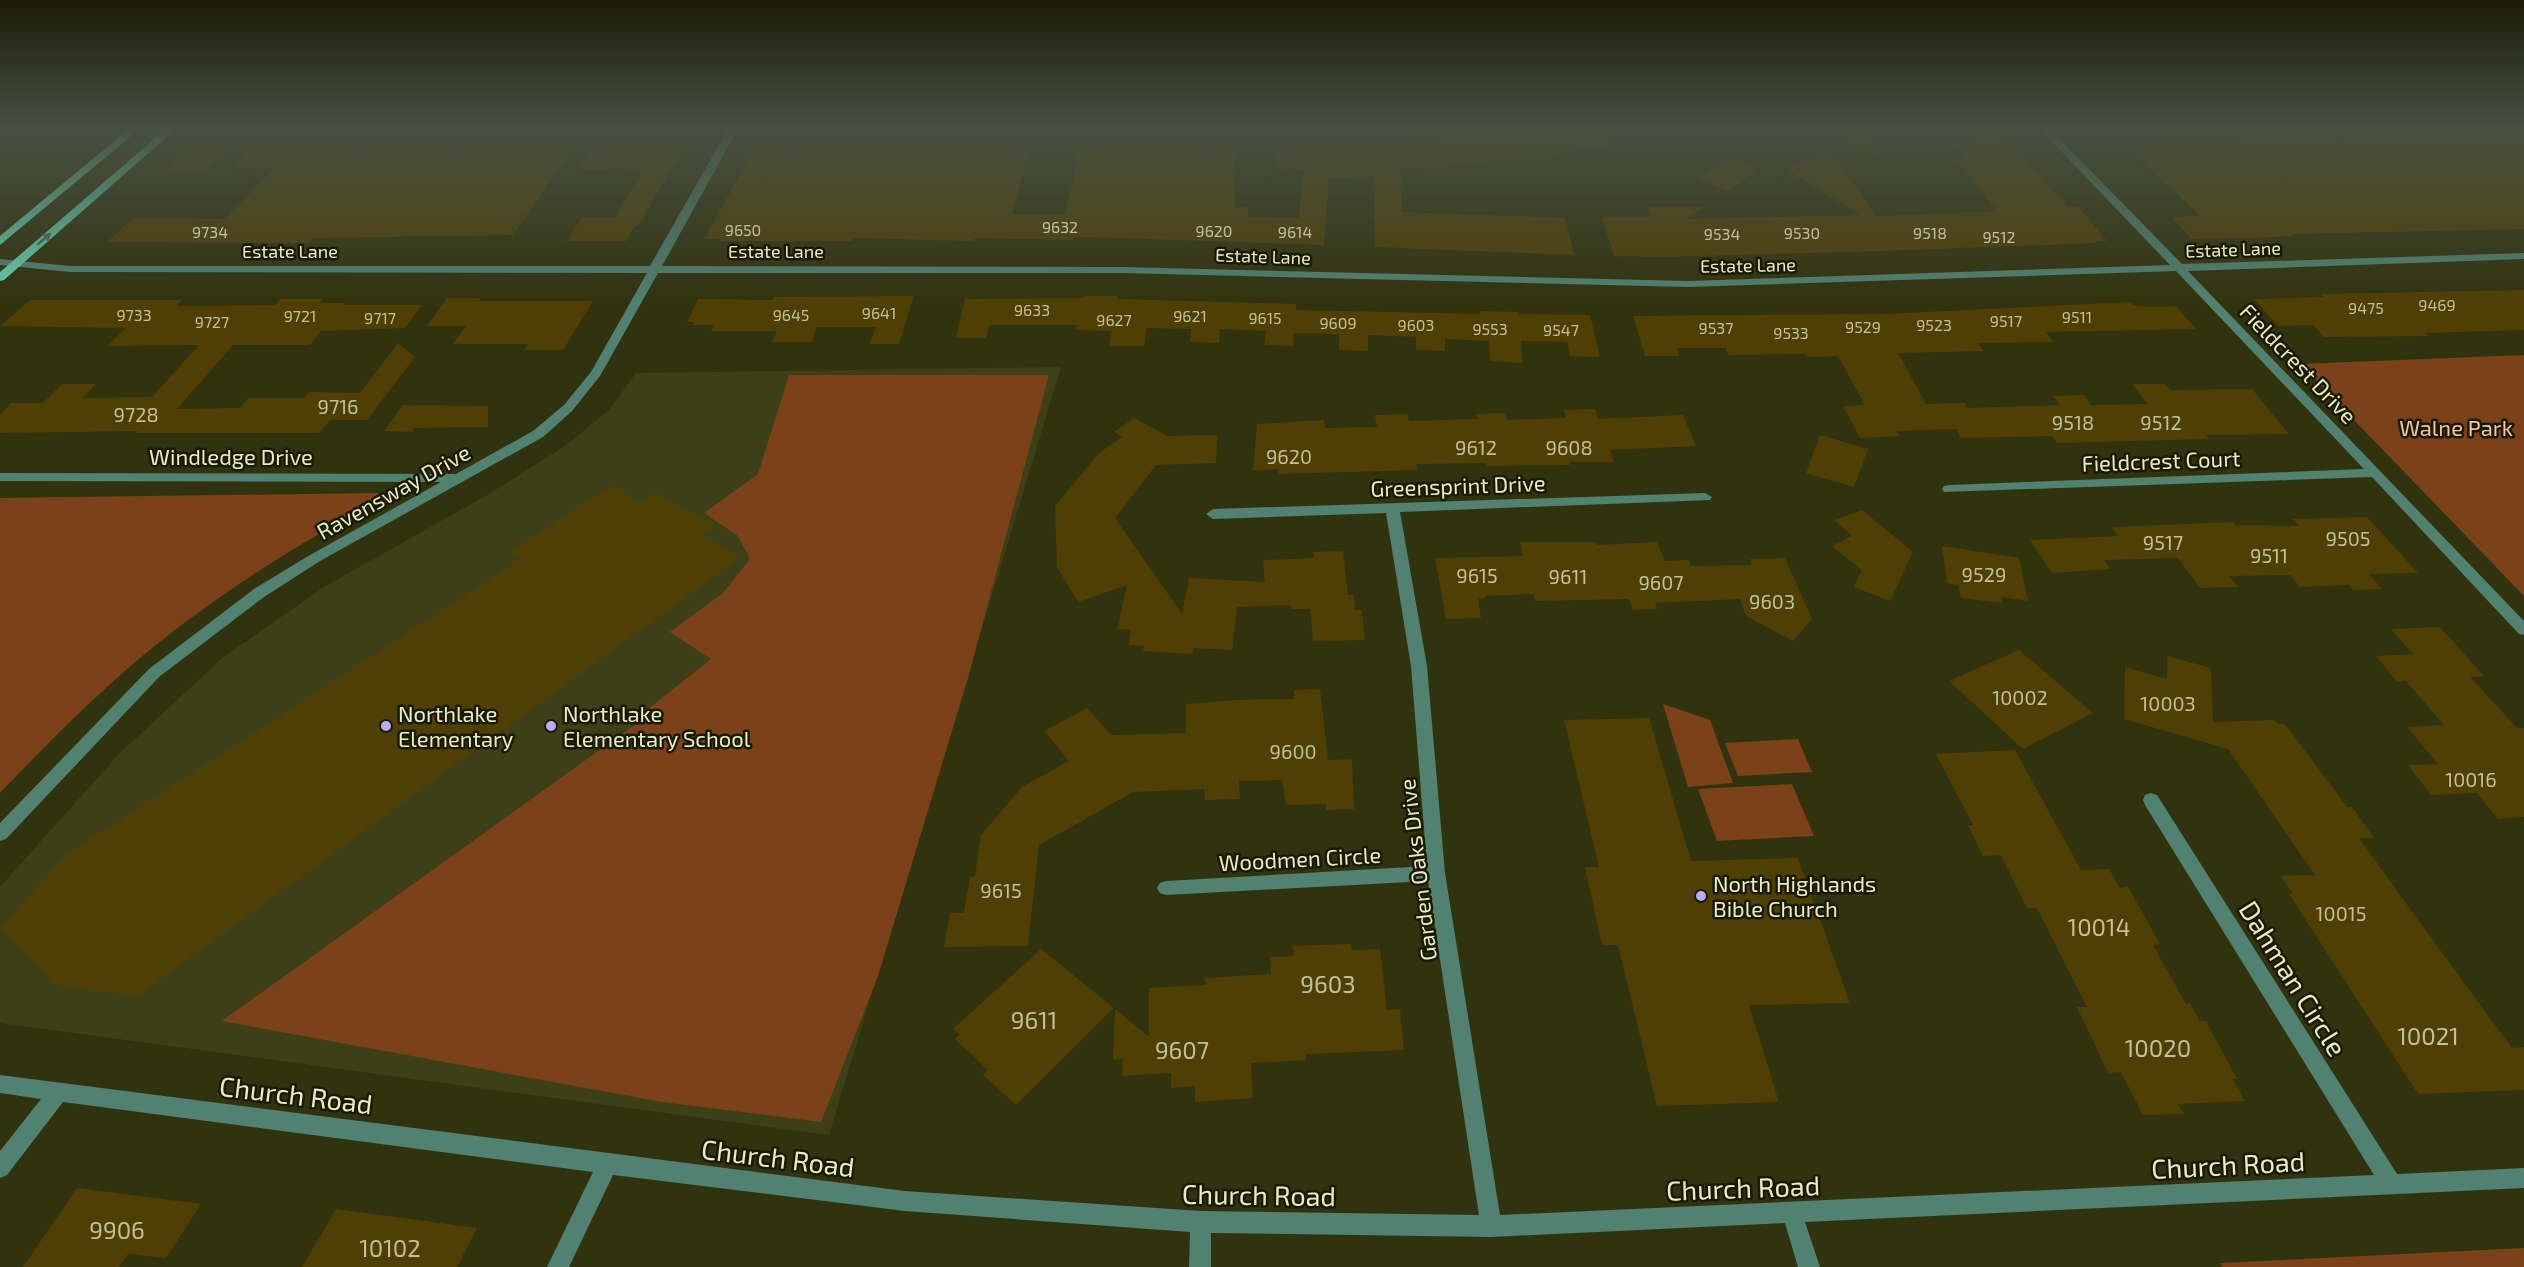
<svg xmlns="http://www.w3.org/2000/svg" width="2524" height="1267" viewBox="0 0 2524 1267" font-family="'Exo 2',sans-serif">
<rect width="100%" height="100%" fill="#31330e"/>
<polygon fill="#3d4016" points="1061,367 829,1135 0,1023 0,887 119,754 221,659 324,587 489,494 565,446 609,410 636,373"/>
<g fill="#7b4119">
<polygon points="2524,355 2524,596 2300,364"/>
<polygon points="789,375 1049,375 968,678 878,976 821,1122 662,1102 222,1021 636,724 633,721 711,659 670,632 723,593 750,559 738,536 704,513 758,474"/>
<path d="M 378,493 L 384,498 C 369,515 341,522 321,533 C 280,556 240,583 202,610 C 128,662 63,727 0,793 L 0,498 Z"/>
<polygon points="1663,704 1710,720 1733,783 1688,787"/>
<polygon points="1798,739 1812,772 1738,776 1725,743"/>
<polygon points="1792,784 1814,836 1717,841 1698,789"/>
<polygon points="2524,1248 2524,1267 2223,1267 2220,1263"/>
</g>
<g fill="#4f3f05">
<polygon points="1528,127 1602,127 1619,146 1401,171 1402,212 1565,218 1574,255 1375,247 1374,176 1329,178 1324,245 1088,237 1073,237 1072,240 974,238 973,241 853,238 852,241 720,241 721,239 704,239 753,151 774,151 776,147 1030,147 1012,214 1065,214 1080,148 1234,146 1235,207 1249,207 1248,217 1299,218 1303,170 1278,171 1275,147 1361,143 1362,147"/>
<polygon points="1834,127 1869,127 1883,153 1847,152"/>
<polygon points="1997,129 2068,207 2078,207 2107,241 2095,241 2097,243 1880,251 1663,257 1614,256 1602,217 1651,217 1647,207 1705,207 1686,219 1860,215 1784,168 1827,156 1839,163 1875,215 1879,216 1997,211 1956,161 1967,160 1953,144 1979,143 1968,130"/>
<polygon points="2524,132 2524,229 2292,234 2294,236 2246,238 2192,239 2171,217 2200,216 2123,143 2155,143 2152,140 2284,136 2335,136 2337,138 2417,134 2415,133"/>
<polygon points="254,146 308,146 304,150 462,148 460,150 572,150 513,235 312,238 308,243 107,242 133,218 225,219 274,168 231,169"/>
<polygon points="593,148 675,148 673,150 683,150 638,226 635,226 626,241 566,241 582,218 614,218 643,171 577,170"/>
<polygon points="190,150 229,150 204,173 164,173"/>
<polygon points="1729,158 1759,169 1727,191 1697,179"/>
<polygon points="2524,290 2524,330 2425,333 2429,336 2324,337 2313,325 2278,326 2254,299 2324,297 2320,294"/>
<polygon points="914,296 899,344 869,344 876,327 817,327 812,342 772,342 777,331 711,331 714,325 692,325 694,322 687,322 698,299 773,300 774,297"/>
<polygon points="1084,296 1118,296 1117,299 1296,304 1296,310 1480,314 1480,311 1519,312 1519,314 1590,315 1600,357 1570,356 1567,342 1521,341 1523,363 1490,361 1489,341 1445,339 1445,351 1416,350 1416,337 1368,335 1368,351 1339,350 1339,334 1294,333 1293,346 1264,345 1266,331 1220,329 1219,343 1190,342 1191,329 1147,328 1144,346 1109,346 1112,331 1075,330 1077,325 989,325 986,338 956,338 965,299 1083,298"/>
<polygon points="447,298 481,298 479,301 593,301 563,350 524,350 528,344 453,344 466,326 427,326"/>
<polygon points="280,299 323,299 320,303 345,303 343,305 422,305 405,328 321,331 310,345 233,345 177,409 240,408 248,398 304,398 309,392 360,393 398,343 415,357 367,420 330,420 319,433 136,433 138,431 0,433 0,415 11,403 43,403 62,384 96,384 83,398 152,397 199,345 107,346 126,328 0,326 30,300 182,300 177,306 275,305"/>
<polygon points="2131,302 2134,305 2150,307 2176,306 2196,329 2046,332 2053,342 1978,343 1984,351 1898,353 1926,404 1965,403 1968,408 2060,405 2053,396 2084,395 2091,405 2148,404 2132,384 2165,384 2170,390 2252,389 2289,434 2206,435 2209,439 2057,443 2052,436 1961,438 1956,429 1897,431 1900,436 1860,438 1843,406 1865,405 1838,356 1808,357 1806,354 1728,355 1726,348 1677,348 1679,356 1645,356 1633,316 1885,314"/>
<polygon points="403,405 488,406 488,427 414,428 412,432 384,431"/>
<polygon points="1595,409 1598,419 1683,415 1696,446 1610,450 1614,462 1569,462 1570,465 1487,466 1486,463 1416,464 1417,470 1279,474 1278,469 1253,471 1257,424 1324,420 1325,428 1377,427 1375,415 1407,414 1409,421 1477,419 1476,414 1505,413 1507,420 1566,418 1564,410"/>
<polygon points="1134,418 1168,436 1217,435 1216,463 1156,465 1115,518 1182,614 1189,578 1265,582 1263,560 1314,558 1313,552 1343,551 1348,595 1354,595 1355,610 1362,610 1365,640 1313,641 1310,609 1292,609 1291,605 1237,607 1232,650 1193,648 1192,654 1143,651 1144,646 1128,645 1131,630 1117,629 1127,585 1078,602 1057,567 1055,506 1099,453 1122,437 1114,432"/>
<polygon points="1820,435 1868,449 1854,487 1806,473"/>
<polygon points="612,486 641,503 656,493 715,526 701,535 740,557 137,996 55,984 1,928 64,857 522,559 510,552"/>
<polygon points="1862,510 1913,552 1890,601 1854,587 1862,570 1832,546 1852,536 1834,520"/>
<polygon points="2367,517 2418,573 2369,574 2382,589 2354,590 2349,585 2300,587 2290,575 2229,576 2238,587 2200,588 2178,558 2104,560 2110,569 2052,573 2030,540 2118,536 2112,527 2233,522 2236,525 2299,526 2293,519"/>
<polygon points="1520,542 1596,542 1597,545 1657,542 1665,561 1689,560 1691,566 1752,565 1750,559 1785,558 1812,619 1793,641 1746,616 1740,599 1655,603 1657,609 1633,610 1629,599 1535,601 1534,594 1485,596 1486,598 1478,599 1481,618 1446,619 1435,558 1523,556"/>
<polygon points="1942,546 2019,558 2028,601 2002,597 2002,603 1961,598 1958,585 1947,583"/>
<polygon points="2440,627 2484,676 2470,677 2517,728 2524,728 2524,817 2498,819 2477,793 2431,795 2408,765 2438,764 2407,727 2444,725 2406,681 2397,682 2376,656 2413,654 2391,629"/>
<polygon points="2019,650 2093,713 2023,749 1949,681"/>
<polygon points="2167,656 2211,668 2213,722 2275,720 2278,724 2285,724 2347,807 2352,807 2374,838 2359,838 2418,920 2512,1048 2524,1047 2524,1090 2418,1094 2289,894 2293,894 2281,876 2315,875 2228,749 2124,719 2125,667 2167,679"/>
<polygon points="1320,689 1328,760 1352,759 1354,809 1326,810 1326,804 1286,805 1282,780 1239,781 1240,799 1205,800 1204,789 1133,792 1039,845 1028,946 944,947 950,913 964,913 970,877 975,876 981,835 1022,787 1069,761 1044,731 1087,708 1111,735 1186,733 1186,704 1235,700 1294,699 1294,690"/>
<polygon points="1649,718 1691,861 1798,858 1850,1003 1749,1005 1779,1102 1657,1106 1618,945 1602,945 1585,867 1599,867 1564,720"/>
<polygon points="2015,750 2081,870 2109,869 2120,888 2128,887 2160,944 2153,945 2186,1004 2190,1003 2200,1021 2206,1021 2237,1079 2233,1079 2245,1101 2178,1104 2184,1114 2143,1115 2121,1072 2108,1073 2077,1007 2087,1007 2037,908 2027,908 2001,855 1983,856 1968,825 1973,825 1936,754"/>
<polygon points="1351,944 1352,950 1380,949 1387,1010 1400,1009 1404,1050 1306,1054 1306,1060 1251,1063 1253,1098 1195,1102 1195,1086 1171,1088 1171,1073 1122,1076 1123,1059 1113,1060 1115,1009 1149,1037 1149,988 1206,985 1205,978 1271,974 1270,957 1294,956 1293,946"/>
<polygon points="1041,949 1114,1008 1016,1105 983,1075 988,1070 955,1039 960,1034 953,1029"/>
<polygon points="77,1188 201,1204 166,1258 128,1254 119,1267 23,1267"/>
<polygon points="336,1209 477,1228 457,1267 302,1267"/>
</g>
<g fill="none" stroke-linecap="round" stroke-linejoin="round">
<g fill="#518171" fill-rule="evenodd">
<polygon points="158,127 323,127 318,130 163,130"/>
<polygon points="729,127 739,127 662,266 1123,267 1688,281 2170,265 2038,127 2048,127 2182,264 2524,253 2524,259 2188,271 2524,621 2524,635 2519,634 2372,477 1944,492 1942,489 1944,486 1949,485 2364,469 2176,271 1688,287 1123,273 658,273 600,376 572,411 543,437 320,561 264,597 159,677 6,839 0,841 0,823 149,669 254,589 310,555 441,482 0,481 0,473 456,474 533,431 564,405 591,372 647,273 70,272 0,265 0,259 70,266 650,266"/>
<polygon points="1755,127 1766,127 1771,131 1763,133"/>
<polygon points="1705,493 1712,497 1710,500 1400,512 1427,666 1445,873 1500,1215 2374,1175 2145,805 2143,800 2145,795 2151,793 2157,795 2397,1174 2524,1168 2524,1188 1805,1222 1820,1267 1798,1267 1785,1223 1491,1237 1211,1233 1211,1267 1189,1267 1190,1232 905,1211 613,1175 569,1267 547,1267 593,1172 63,1102 7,1175 0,1178 0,1151 41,1099 0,1093 0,1075 905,1191 1201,1211 1479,1215 1428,881 1166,895 1160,893 1157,888 1160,883 1166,881 1427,866 1411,666 1386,513 1213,519 1206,514 1213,509"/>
</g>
<g fill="#66d0b1" fill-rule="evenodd">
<polygon points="131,127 142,127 0,245 0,236"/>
<polygon points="168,127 178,127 4,280 0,281 0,272"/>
</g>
</g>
<defs><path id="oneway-solid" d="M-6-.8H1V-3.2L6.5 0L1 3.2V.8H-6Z" transform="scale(1.5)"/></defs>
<use fill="#407558" href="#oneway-solid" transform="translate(44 239) rotate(-41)"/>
<linearGradient id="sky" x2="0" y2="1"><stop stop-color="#1b1c08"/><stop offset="0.42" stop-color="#485041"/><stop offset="1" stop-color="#485041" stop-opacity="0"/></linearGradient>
<rect width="2524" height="304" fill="url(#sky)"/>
<g fill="#b8abf7" stroke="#191a00" stroke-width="2">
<circle cx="386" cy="726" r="6"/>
<circle cx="551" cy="726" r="6"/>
<circle cx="1701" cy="896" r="6"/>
</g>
<g text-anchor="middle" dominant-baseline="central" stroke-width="5" stroke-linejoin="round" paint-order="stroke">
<g font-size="16" fill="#c2c097">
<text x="1060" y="226">9632</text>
<text x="743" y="229">9650</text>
<text x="1214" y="230">9620</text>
<text x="210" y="231">9734</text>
<text x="1295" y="231">9614</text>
<text x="1802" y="232">9530</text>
<text x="1930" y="232">9518</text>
<text x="1722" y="233">9534</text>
<text x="1999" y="236">9512</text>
<text x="2437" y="304">9469</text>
<text x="2366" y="307">9475</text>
<text x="1032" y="309">9633</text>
<text x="879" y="312">9641</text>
<text x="134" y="314">9733</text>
<text x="791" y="314">9645</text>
<text x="300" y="315">9721</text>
<text x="1190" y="315">9621</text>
<text x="2077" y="316">9511</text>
<text x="380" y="317">9717</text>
<text x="1265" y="317">9615</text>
<text x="1114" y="319">9627</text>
<text x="2006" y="320">9517</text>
<text x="212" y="321">9727</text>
<text x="1338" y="322">9609</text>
<text x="1416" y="324">9603</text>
<text x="1934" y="324">9523</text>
<text x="1863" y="326">9529</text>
<text x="1716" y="327">9537</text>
<text x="1490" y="328">9553</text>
<text x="1561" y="329">9547</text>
<text x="1791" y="332">9533</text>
</g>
<g font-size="18" fill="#e8ebc8" stroke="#191a00">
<text transform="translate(2233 249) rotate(-2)">Estate Lane</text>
<text x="290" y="251">Estate Lane</text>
<text x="776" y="251">Estate Lane</text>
<text transform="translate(1263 256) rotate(2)">Estate Lane</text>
<text transform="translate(1748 265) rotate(-1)">Estate Lane</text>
</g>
<g font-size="20" fill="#c2c097">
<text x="338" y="406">9716</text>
<text x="136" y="414">9728</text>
<text x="2073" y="422">9518</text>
<text x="2161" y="422">9512</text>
<text x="1476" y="447">9612</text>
<text x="1569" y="447">9608</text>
<text x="1289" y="456">9620</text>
<text x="2348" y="538">9505</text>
<text x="2163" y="542">9517</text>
<text x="2269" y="555">9511</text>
<text x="1984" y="574">9529</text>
<text x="1477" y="575">9615</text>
<text x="1568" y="576">9611</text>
<text x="1661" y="582">9607</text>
<text x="1772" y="601">9603</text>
<text x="2020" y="697">10002</text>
<text x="2168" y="703">10003</text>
<text x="1293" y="751">9600</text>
<text x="2471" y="779">10016</text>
<text x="1001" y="890">9615</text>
<text x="2341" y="913">10015</text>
</g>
<g font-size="22" fill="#e8ebc8" stroke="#191a00">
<text transform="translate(2299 363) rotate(46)">Fieldcrest Drive</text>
<text x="231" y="456">Windledge Drive</text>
<text transform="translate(2161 460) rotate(-2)">Fieldcrest Court</text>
<text transform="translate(1458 485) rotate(-2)">Greensprint Drive</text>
<text transform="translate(393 491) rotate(-29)">Ravensway Drive</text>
<text transform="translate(1300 858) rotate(-3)">Woodmen Circle</text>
<text transform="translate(1417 870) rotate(-97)">Garden Oaks Drive</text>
</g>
<g font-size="22" fill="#f1c3a9" stroke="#191a00">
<text x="2456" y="427">Walne Park</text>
</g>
<g font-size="22" fill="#e8ebc8" stroke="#191a00" text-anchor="start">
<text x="398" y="713">Northlake<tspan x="398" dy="25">Elementary</tspan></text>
<text x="563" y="713">Northlake<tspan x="563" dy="25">Elementary School</tspan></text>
<text x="1713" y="883">North Highlands<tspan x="1713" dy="25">Bible Church</tspan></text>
</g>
<g font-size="24" fill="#c2c097">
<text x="2099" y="926">10014</text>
<text x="1328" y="983">9603</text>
<text x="1034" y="1019">9611</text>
<text x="2428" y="1035">10021</text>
<text x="2158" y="1047">10020</text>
<text x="1182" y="1049">9607</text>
<text x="117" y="1229">9906</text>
<text x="390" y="1247">10102</text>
</g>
<g font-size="27" fill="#e8ebc8" stroke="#191a00">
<text transform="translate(2294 978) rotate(58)">Dahman Circle</text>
<text transform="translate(296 1094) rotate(7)">Church Road</text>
<text transform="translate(778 1157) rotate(7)">Church Road</text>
<text transform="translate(2228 1164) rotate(-3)">Church Road</text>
<text transform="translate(1743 1187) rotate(-2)">Church Road</text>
<text transform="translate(1259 1194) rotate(1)">Church Road</text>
</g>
</g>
</svg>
